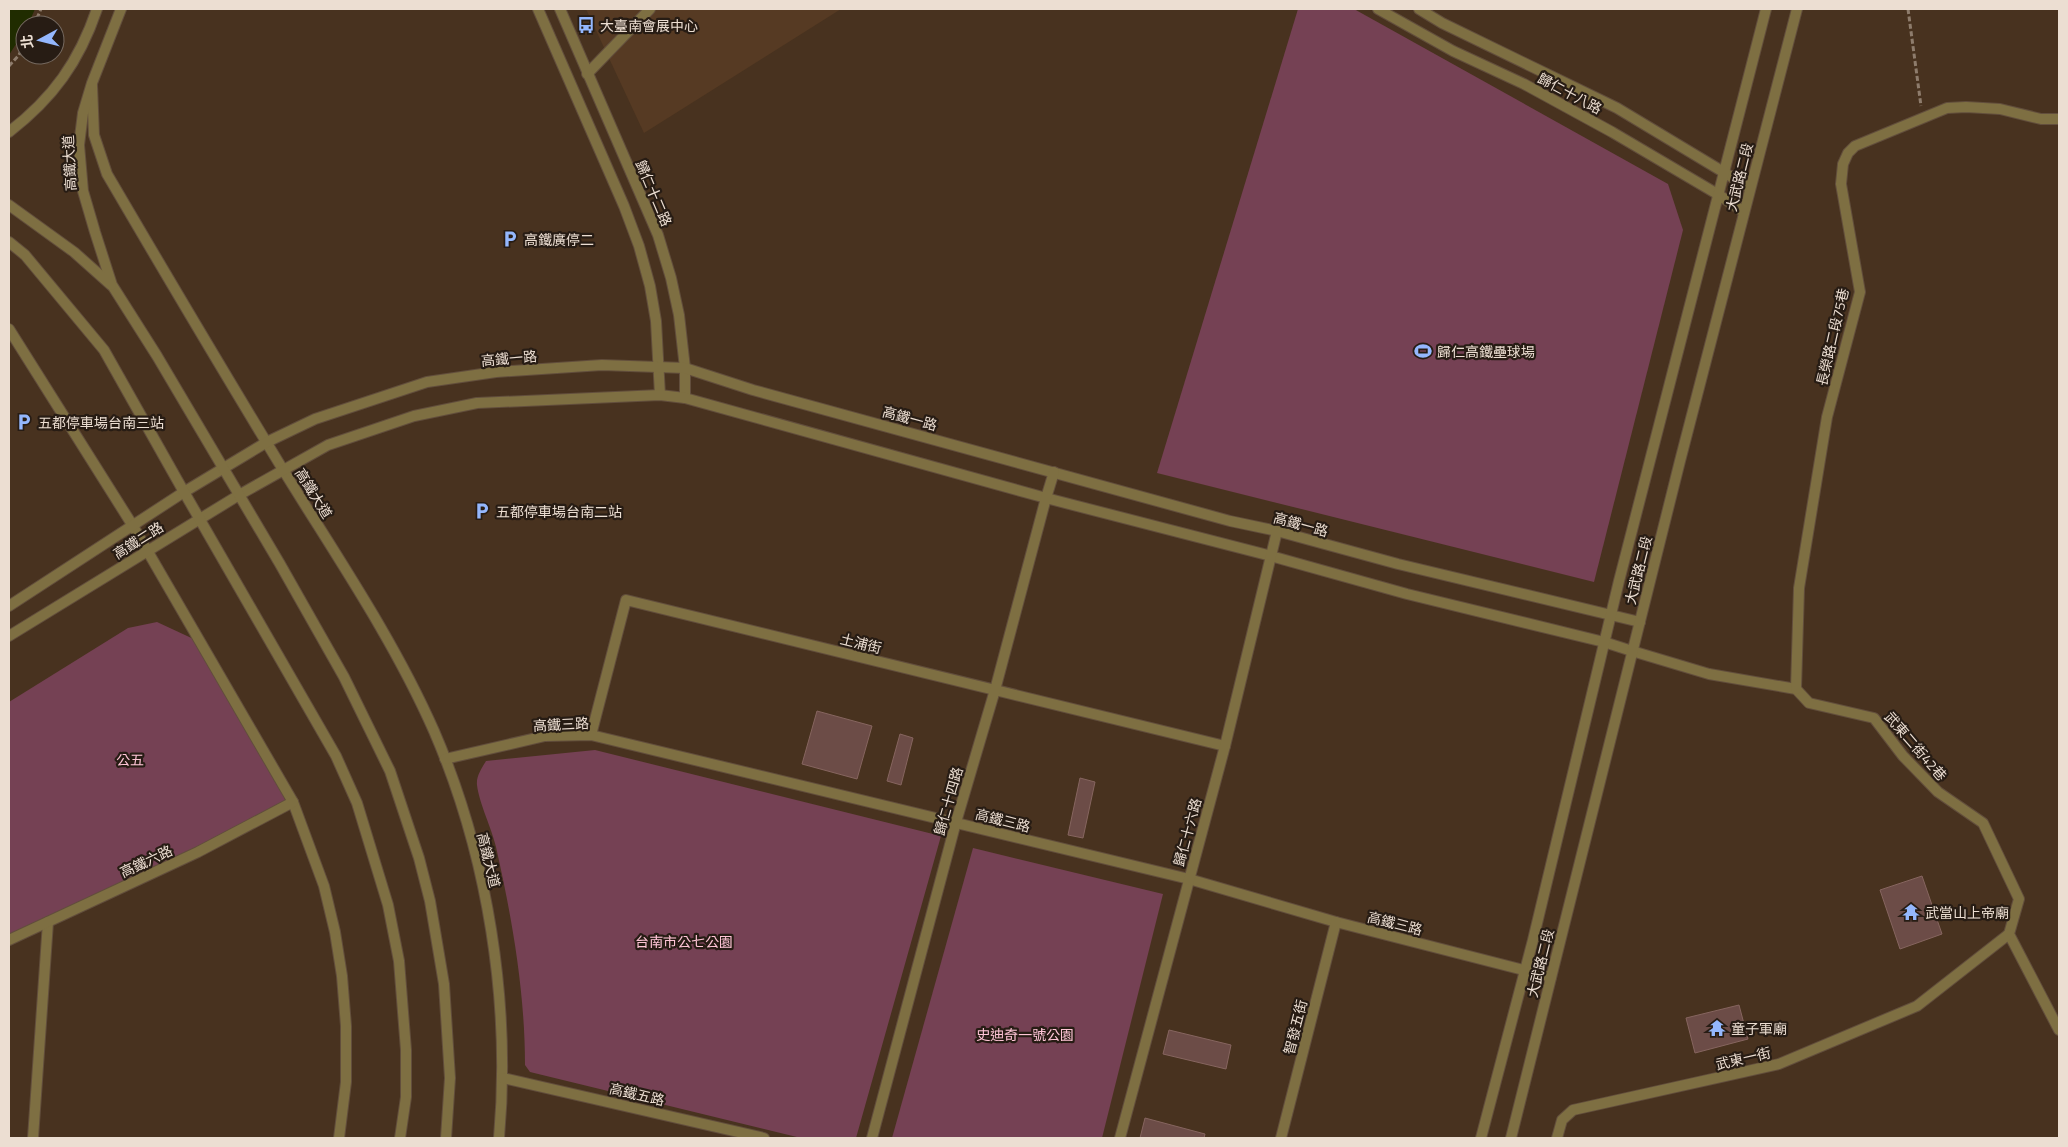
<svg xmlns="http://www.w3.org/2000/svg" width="2068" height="1147" viewBox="0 0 2068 1147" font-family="'Titillium Web','Noto Sans TC',sans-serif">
<rect width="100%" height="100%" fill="#48321f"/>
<polygon fill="#563a23" points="586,9 841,9 644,133"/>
<g fill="#754154">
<polygon points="1298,9 1354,9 1668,184 1683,230 1594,582 1157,473"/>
<polygon points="157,622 200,642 289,806 9,944 9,702 128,628"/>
<path d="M 595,750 L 941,836 L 856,1138 L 801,1138 L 530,1072 L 525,1065 C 525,992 512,918 496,847 C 492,829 479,803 477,785 C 476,776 482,768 486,761 Z"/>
<polygon points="973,848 1163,894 1102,1138 892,1138"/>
</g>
<polygon fill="#202c00" points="9,9 35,9 28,25 25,25 25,30 9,55"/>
<g fill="#6c4c47" stroke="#86655f">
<polygon points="817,711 872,726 857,779 802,764"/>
<polygon points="900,734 913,738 901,785 887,781"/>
<polygon points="1080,778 1095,782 1083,838 1068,835"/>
<polygon points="1922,876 1942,934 1900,949 1880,890"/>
<polygon points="1739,1005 1748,1039 1695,1053 1686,1018"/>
<polygon points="1169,1030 1231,1045 1226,1069 1163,1054"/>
<polygon points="1145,1118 1205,1134 1204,1138 1140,1138"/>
</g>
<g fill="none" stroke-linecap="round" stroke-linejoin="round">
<g stroke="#624e3c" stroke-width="12">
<g id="service">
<polyline points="587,74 650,9"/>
<polyline points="1632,651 1709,674 1796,689 1809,703 1874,718 1903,756 1938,792 1983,823 2019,899 2009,934 2059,1030"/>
<polyline points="1796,689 1799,588 1827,417 1860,292 1841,184 1843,164 1848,153 1855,146 1947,108 1966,107 2000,109 2041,119 2059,119"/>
<polyline points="33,1138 48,922"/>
<polyline points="1557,1138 1562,1120 1573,1110 1779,1064 1917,1006 2009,934"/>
</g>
</g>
<g stroke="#624e3c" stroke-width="12">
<g id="minor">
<polyline points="538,9 624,206 639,246 650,286 656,321 660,395"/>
<polyline points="560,9 658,235 671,278 679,315 685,368 685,398"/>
<polyline points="1378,9 1453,51 1524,84 1612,132 1719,195 1744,212"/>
<polyline points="1419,9 1442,23 1617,108 1750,188"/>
<path d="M 92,85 L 94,135 L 107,174 C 165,273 223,371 282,468 C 335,554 393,638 434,731 C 488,856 511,1003 499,1138"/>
<polyline points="9,329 133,526 293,802 324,886 335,932 342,976 346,1026 346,1082 339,1138"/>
<polyline points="9,606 184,492 267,442 315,419 427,382 496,372 602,365 685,368 753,390 1230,521 1277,531 1398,564 1640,622"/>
<polyline points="9,636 239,495 328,445 414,416 477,403 660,395 685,398 1046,498 1271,556 1407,594 1604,642 1632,651"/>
<polyline points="591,735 626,600 1225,746"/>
<polyline points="445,759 545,736 591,735 1189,879 1336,922 1551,977"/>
<polyline points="9,940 198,852 293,802"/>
<polyline points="503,1078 764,1138"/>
<polyline points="872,1138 956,822 995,690 1046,498 1054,472"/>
<polyline points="1120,1138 1225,746 1277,531"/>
<polyline points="1281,1138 1336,922"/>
</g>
</g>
<g stroke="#624e3c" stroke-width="12">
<g id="tertiary">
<polyline points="121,9 92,83 83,113 79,145 83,191 95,232 112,285 157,356 280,564 344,677 390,771 419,858 430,901 444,984 450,1078 446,1138"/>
<path d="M 9,132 C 53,98 79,62 97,9"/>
<polyline points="9,205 74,252 111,285"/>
<polyline points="9,242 25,255 104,350 184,492 336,756 357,803 388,905 399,961 406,1050 406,1097 400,1138"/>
<polyline points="1481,1138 1533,940 1619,581 1766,9"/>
<polyline points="1511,1138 1680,461 1797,9"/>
</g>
</g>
<g stroke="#8e7c6c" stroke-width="3" stroke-dasharray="5 2.5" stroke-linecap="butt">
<polyline points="1908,9 1921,106"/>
<polyline points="34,25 41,9"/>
<polyline points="9,66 19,55 25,42"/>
</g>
<use href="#service" stroke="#7e6f42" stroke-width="10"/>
<use href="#minor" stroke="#7e6f42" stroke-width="10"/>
<use href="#tertiary" stroke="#7e6f42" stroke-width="10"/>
</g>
<defs>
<g id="bus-bare" transform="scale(1.35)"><path d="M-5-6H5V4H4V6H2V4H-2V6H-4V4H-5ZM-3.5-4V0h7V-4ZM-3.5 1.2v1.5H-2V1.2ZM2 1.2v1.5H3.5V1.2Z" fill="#94b7fd" stroke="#271c14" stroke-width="2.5" paint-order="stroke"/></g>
<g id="parking-bare" transform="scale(1.35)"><path d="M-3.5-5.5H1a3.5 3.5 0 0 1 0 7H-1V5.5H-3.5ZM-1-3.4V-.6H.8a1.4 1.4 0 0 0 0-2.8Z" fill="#94b7fd" stroke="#271c14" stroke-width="2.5" paint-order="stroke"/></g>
<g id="stadium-bare" transform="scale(1.35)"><path d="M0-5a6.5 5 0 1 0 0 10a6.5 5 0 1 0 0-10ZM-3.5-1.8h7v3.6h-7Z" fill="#94b7fd" stroke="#271c14" stroke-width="2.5" paint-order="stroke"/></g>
<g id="temple-bare" transform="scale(1.35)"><path d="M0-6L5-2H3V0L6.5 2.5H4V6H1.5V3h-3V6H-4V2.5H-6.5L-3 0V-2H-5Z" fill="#94b7fd" stroke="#271c14" stroke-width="2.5" paint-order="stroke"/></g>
</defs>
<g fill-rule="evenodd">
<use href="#bus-bare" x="586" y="25"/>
<use href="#parking-bare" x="510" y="239"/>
<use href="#stadium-bare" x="1423" y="351"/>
<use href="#parking-bare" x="24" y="422"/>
<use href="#parking-bare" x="482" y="511"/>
<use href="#temple-bare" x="1911" y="912"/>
<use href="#temple-bare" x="1717" y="1028"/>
</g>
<g text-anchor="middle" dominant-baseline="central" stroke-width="4.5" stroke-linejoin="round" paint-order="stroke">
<g font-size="14" fill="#ecded2" stroke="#271c14" text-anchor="start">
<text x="600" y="25">大臺南會展中心</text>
<text x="524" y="239">高鐵廣停二</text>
<text x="1437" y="351">歸仁高鐵壘球場</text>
<text x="38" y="422">五都停車場台南三站</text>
<text x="496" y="511">五都停車場台南二站</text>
<text x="1925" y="912">武當山上帝廟</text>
<text x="1731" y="1028">童子軍廟</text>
</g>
<g font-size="14" fill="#ecded2" stroke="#271c14">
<text transform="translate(1570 93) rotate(28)">歸仁十八路</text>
<text transform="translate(69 163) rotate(-93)">高鐵大道</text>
<text transform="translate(1739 177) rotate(-76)">大武路二段</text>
<text transform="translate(654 193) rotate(67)">歸仁十二路</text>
<text transform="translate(1832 337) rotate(-77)">長榮路二段75巷</text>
<text transform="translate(509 358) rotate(-5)">高鐵一路</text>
<text transform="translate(910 418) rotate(15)">高鐵一路</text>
<text transform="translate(314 493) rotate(58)">高鐵大道</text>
<text transform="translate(1301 524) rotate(15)">高鐵一路</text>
<text transform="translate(138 540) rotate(-32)">高鐵二路</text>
<text transform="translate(1638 570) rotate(-76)">大武路二段</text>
<text transform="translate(861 643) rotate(14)">土浦街</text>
<text transform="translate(561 724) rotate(-3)">高鐵三路</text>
<text transform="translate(1916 746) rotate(49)">武東二街42巷</text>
<text transform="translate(948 801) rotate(-74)">歸仁十四路</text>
<text transform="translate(1003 820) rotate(14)">高鐵三路</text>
<text transform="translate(1187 832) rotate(-75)">歸仁十六路</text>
<text transform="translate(489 860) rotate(76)">高鐵大道</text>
<text transform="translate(146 861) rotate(-25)">高鐵六路</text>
<text transform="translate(1395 923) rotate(14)">高鐵三路</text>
<text transform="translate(1540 963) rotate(-76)">大武路二段</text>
<text transform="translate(1295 1027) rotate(-76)">智發五街</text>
<text transform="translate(1743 1058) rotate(-13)">武東一街</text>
<text transform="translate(637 1094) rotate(13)">高鐵五路</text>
</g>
<g font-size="14" fill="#ffc5d7" stroke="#271c14">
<text x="130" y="759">公五</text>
<text x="684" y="941">台南市公七公園</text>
<text x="1025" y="1034">史迪奇一號公園</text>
</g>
</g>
<rect width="2068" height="1147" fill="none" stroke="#ecded2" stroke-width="20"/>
<g transform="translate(40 40) rotate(263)"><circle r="24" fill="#271c14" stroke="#766a60"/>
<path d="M0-4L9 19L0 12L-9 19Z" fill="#94b7fd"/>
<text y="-8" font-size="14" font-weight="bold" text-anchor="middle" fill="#ecded2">北</text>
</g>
</svg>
